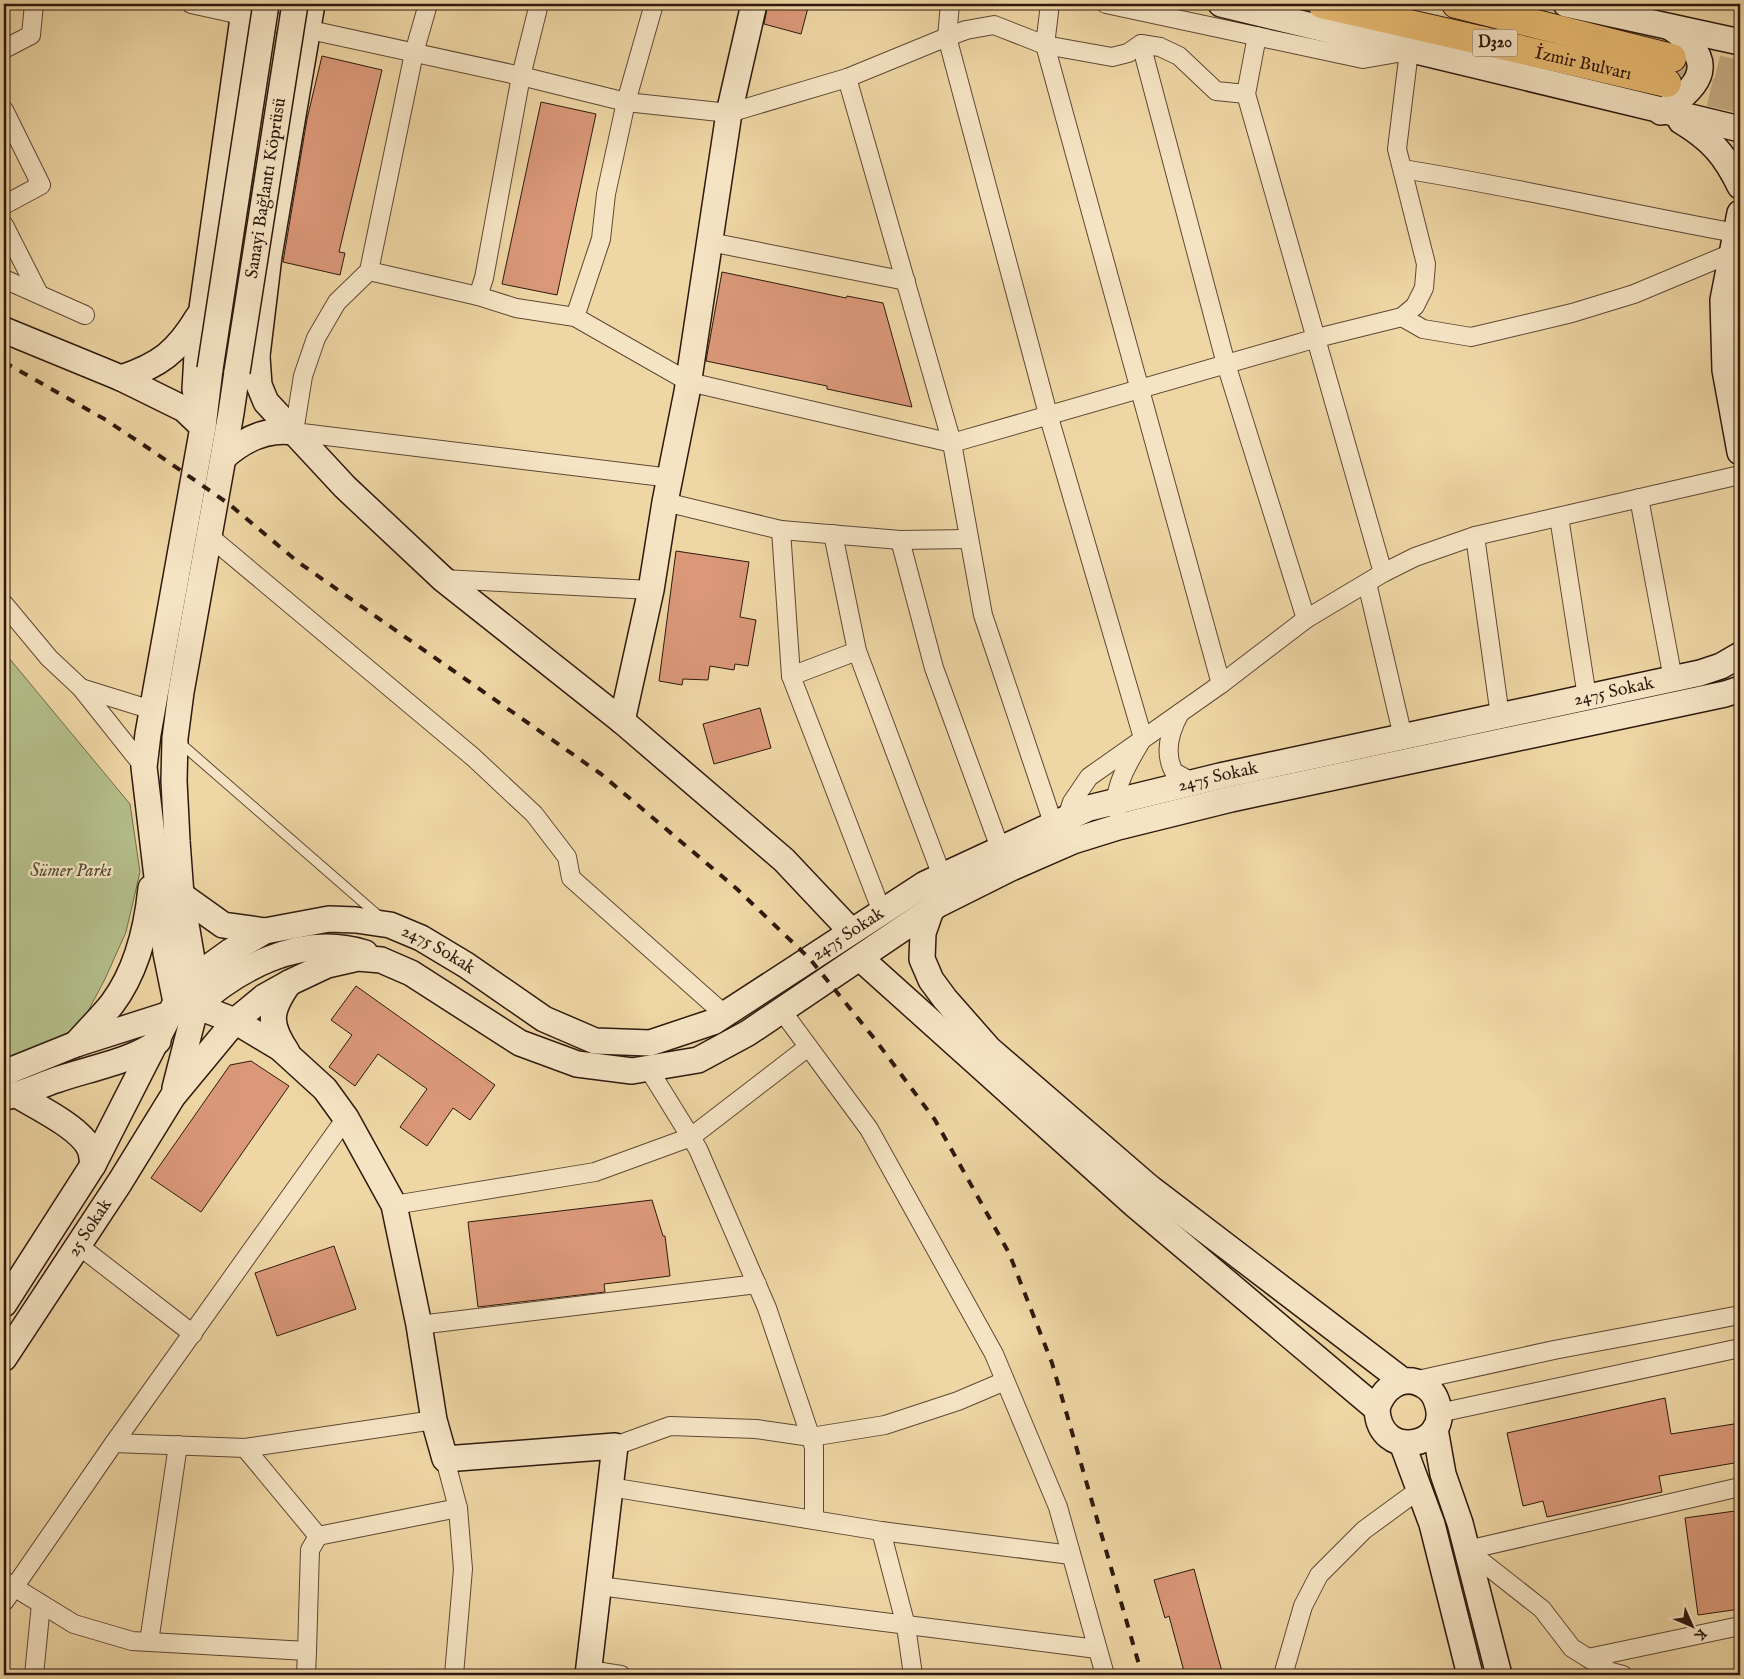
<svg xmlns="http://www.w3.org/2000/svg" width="1744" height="1679" viewBox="0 0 1744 1679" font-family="'IM FELL English',serif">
<rect width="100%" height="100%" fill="#efd6a5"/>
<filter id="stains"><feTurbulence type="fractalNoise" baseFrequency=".004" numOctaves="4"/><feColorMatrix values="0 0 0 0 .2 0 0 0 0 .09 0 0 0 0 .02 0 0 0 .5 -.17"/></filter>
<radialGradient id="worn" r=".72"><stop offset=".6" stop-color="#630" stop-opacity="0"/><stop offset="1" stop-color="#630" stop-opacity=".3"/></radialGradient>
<polygon fill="#b4bf8a" stroke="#716c4c" points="4,652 130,804 140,872 126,932 105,979 86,1015 60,1041 4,1063"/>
<g fill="#da9879" stroke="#2e190e">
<polygon points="768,4 809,4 801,34 764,24"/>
<polygon points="322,56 382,70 339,252 345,253 340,275 283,262 307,119"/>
<polygon points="541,102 596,114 557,295 502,284"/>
<polygon points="722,272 846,298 847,296 883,303 912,407 827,389 827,386 706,361"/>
<polygon points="676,551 749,562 740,617 756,620 748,666 735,664 734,670 710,666 708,680 683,679 682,685 659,681"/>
<polygon points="760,708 771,748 714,764 703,724"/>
<polygon points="356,986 495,1085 470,1120 453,1108 427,1146 400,1127 427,1089 378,1054 355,1086 329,1067 352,1035 331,1020"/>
<polygon points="251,1061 289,1086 201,1212 151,1178 230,1065"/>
<polygon points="652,1200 663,1236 665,1236 670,1276 604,1284 605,1292 478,1307 468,1222"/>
<polygon points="334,1246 356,1309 277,1336 255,1273"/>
<polygon points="1665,1398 1671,1434 1740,1423 1740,1462 1659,1476 1662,1492 1547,1517 1543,1501 1523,1506 1507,1433"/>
<polygon points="1735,1511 1740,1555 1740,1609 1698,1615 1685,1518"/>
<polygon points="1194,1569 1204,1607 1223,1675 1185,1675 1169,1616 1165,1618 1154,1580"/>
</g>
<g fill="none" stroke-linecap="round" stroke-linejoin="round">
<g stroke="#c8b087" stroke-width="28" stroke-dasharray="28 14" stroke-linecap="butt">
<polyline points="1676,59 1740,75"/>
<polyline points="1669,83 1740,99"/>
</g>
<g stroke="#5e4834" stroke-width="11">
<polyline id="lane" points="179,742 380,917"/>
</g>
<g stroke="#5e4834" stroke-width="20">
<g id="street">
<polyline points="191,4 521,76 626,102 729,113 847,78 947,37 966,30 994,25 1045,45 1112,57 1128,53 1141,44 1160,47 1179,56 1216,91 1246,94"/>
<polyline points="428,4 414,53 369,271 337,302 316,338 303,376 294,432 671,478"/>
<polyline points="539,4 521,76 484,278 478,296 516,308 575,317 689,382 952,443 1317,338 1402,317 1415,306 1424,288 1426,264 1397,149 1409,51 1363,59 1106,4"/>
<path d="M 950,4 L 947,37 L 1048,414 L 1143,738 C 1131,758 1113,786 1116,810"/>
<polyline points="1050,4 1045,45 1221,684"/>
<polyline points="1257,36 1246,94 1383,573"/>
<polyline points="1141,44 1226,364 1306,619"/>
<polyline points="4,49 31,35 34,4"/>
<polyline points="847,78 952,443 983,615 1053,823"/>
<polyline points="4,110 41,185 4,205"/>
<path d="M 1403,169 C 1515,187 1625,213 1736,233"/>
<polyline points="4,225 39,294"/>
<polyline points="710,242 906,281"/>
<polyline points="369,271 478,296"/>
<polyline points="4,279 85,315"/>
<polyline points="575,317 601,239 606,194 626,102 654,4"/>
<polyline points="1402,317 1423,329 1471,337 1572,313 1634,294 1732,253"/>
<polyline points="1639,498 1673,679"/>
<polyline points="665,502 781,530 900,540 969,539"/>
<polyline points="1559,517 1587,697"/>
<polyline points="781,530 791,676 882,912"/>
<polyline points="833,534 857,651 942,876"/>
<polyline points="209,536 473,757 534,814 567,857 571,878 724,1014"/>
<polyline points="1475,536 1500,716"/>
<polyline points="900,540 934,668 1000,848"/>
<polyline points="443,579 651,590"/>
<polyline points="1367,583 1403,737"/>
<polyline points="4,604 49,658 81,688 144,767"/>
<polyline points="791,676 857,651"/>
<polyline points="81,688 152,710"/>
<path d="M 1180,713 C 1170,731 1163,752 1174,772 L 1192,782"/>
<polyline points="1069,825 1067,817 1072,802 1089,777 1221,684 1306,619 1383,573 1415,557 1475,536 1740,475"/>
<polyline points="782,1011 869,1129 994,1354 1058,1507 1105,1675"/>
<polyline points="648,1068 698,1149 767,1308 814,1447 814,1520"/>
<polyline points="394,1205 595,1172 691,1137 808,1047"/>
<polyline points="78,1245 193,1334"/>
<polyline points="419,1325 757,1284"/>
<polyline points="1413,1381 1554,1350 1740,1315"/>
<polyline points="1439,1413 1740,1348"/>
<polyline points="114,1443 245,1448 434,1420"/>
<polyline points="615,1446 670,1426 756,1429 811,1437 885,1425 958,1401 1005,1381"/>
<polyline points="245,1448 318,1536"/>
<polyline points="445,1459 458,1508 463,1569 454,1675"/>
<polyline points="610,1487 881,1531 1071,1555"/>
<polyline points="881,1531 906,1626 913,1675"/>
<polyline points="1467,1550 1740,1487"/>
<polyline points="1467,1550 1542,1609 1572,1648 1611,1672 1623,1675"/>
<polyline points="4,1581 74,1624 132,1641 307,1651 310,1550 318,1536 458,1508"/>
<polyline points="599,1586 1097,1649"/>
<polyline points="4,1602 114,1443 346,1118"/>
<polyline points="149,1642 178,1445"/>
<polyline points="1588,1658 1740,1626"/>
<polyline points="589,1670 621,1675"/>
<polyline points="34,1675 41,1604"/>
<polyline points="306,1675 307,1651"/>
<polyline points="1283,1675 1303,1606 1319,1575 1364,1530 1420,1489"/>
</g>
</g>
<g stroke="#2e190e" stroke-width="28">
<g id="secondary">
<polyline points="1221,4 1740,129"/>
<polyline points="1566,4 1740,42"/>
<path d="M 1661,112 C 1704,85 1718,60 1670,27"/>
<path d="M 1681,121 C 1711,139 1725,155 1740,186"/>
<polyline points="1740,213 1723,300 1725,370 1740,452"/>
<polyline points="4,330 121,378 184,409 203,427"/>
<polyline points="257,357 259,385 266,402 345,487 443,579 622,721 784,860 851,931"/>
<polyline points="255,372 269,256 312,4"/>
<path d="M 121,378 C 160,365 177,352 198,317"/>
<polyline points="195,390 198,337 245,4"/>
<path d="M 224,457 C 243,440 267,428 294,432"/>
<polyline points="622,721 651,590 665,502 687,392 729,113 754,4"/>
<polyline points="181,895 223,925 265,931"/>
<polyline points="931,910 923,933 922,959 931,980 945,999 989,1049 1150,1188 1403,1381"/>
<path d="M 860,958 L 1135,1205 L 1377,1409 C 1379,1461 1449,1448 1438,1406 C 1436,1397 1431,1389 1423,1385 C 1402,1373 1382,1389 1377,1409"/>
<polyline points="176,1002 196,1006 235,1021 280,1048 325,1089 346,1118 394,1205 419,1325 434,1420 445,1459 615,1446 588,1675"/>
<polyline points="176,1002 166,953 144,767 148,734 203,427 210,369"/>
<path d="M 187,1014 C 234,970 299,932 365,953"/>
<path d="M 76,1044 C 87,1031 101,1018 112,1004 C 136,972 147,928 151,888"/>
<path d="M 287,1052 C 268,1024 269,1011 289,983"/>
<polyline points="4,1073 76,1044 170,1014"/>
<polyline points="175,1088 196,1006 195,977 181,895 177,841 174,781 175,738 181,692 231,413 237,372"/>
<path d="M 17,1095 C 37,1107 81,1128 90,1149 C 92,1154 92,1160 93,1165"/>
<path d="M 4,1097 C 22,1095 38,1086 56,1080 C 83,1070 138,1060 158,1041"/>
<path id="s1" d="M 4,1304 L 93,1165 L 176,1002 L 195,977 L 231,951 L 265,931 L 329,919 L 356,920 L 390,925 L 421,938 L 466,965 L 544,1019 L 595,1041 L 650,1043 L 713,1022 L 925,884 L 1089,808 L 1220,776 L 1700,673 L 1721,666 L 1740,655"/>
<path id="s2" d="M 4,1358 L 120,1182 L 173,1096 L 235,1021 L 264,997 L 291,982 L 327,965 L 358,958 L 381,960 L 411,973 L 520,1043 L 577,1064 L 632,1071 L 698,1060 L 748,1033 L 939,904 L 1009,869 L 1073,841 L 1118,827 L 1231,799 L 1725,694 L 1740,689"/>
<polyline points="1435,1429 1443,1474 1460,1523 1499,1675"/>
<polyline points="1402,1443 1432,1524 1470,1675"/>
</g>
</g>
<g stroke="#2e190e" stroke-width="30">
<g id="primary">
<path id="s3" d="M 1322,4 L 1667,83"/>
<polyline points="1456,4 1672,58"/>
</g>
</g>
<use href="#lane" stroke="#f5e4c4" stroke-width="9"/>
<use href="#street" stroke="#f5e4c4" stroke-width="18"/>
<use href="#secondary" stroke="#f5e4c4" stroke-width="25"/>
<use href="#primary" stroke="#e8bb72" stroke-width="28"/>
<polyline stroke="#2e190e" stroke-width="4" stroke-dasharray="9 9" stroke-linecap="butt" points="4,362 106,420 154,452 229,504 298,562 601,774 737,889 810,959 874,1038 935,1120 1009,1253 1052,1363 1142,1675"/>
<g stroke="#2e190e" stroke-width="28" stroke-linecap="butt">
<g id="secondary-bridge">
<polyline points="210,369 266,4"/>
<path id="s4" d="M 237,372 L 295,4"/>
</g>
</g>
<use href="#secondary-bridge" stroke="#f5e4c4" stroke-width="25"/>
</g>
<g text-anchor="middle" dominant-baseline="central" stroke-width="4.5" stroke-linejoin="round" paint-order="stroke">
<rect fill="#f5e4c4" stroke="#6a5645" stroke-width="1" x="1472.5" y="29.5" width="45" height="27" rx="4"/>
<g font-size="16" font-weight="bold" fill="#2e190e">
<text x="1495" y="43">D320</text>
</g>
<g font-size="18" fill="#2e190e" stroke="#f5e4c4">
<text stroke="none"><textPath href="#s3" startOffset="268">İzmir Bulvarı</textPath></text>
<text stroke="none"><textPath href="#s4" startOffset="186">Sanayi Bağlantı Köprüsü</textPath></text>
<text stroke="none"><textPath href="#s1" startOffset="1919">2475 Sokak</textPath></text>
<text stroke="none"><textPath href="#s1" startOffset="1514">2475 Sokak</textPath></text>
<text stroke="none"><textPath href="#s1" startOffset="1109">2475 Sokak</textPath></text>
<text stroke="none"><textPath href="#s1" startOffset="644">2475 Sokak</textPath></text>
<text stroke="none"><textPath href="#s2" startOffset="156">25 Sokak</textPath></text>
</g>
<g font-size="18" font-style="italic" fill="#564b33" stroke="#f5e4c4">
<text x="71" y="871">Sümer Parkı</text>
</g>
</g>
<rect width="1744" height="1679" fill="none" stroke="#efd6a5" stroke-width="20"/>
<rect x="5" y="5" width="1734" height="1669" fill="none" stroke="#2e190e" stroke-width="2.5"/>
<rect x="10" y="10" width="1724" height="1659" fill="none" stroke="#2e190e"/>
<g transform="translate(1692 1626) rotate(135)" stroke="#f5e4c4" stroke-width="4" paint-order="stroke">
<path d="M0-4L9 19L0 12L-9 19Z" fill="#2e190e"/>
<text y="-8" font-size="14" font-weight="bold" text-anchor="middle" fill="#2e190e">K</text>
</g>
<rect width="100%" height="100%" filter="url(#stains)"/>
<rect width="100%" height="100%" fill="url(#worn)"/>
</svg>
